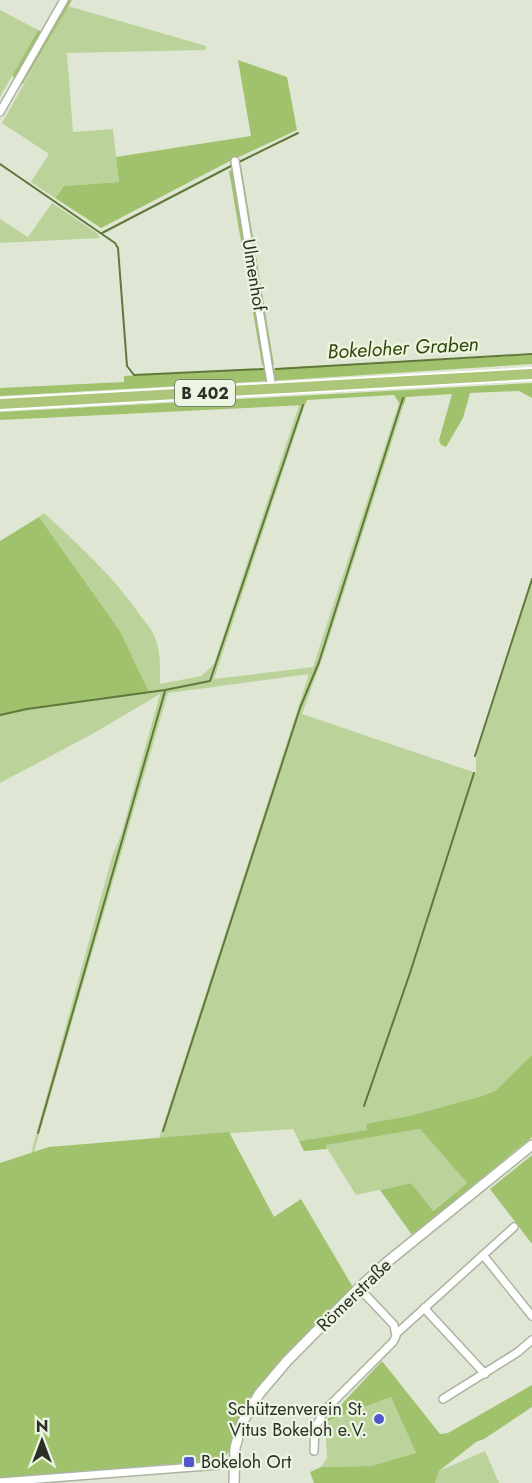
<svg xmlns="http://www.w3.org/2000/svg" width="532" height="1483" viewBox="0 0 532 1483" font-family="Jost,sans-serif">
<rect width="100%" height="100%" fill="#dfe7d4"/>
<g fill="#bbd39a">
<polygon points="68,6 206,46 205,50 67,53 73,132 113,129 119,182 64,186 55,198 31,182 49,154 2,123"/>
<polygon points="0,10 38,30 0,97"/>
<polygon points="52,203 97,233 100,238 0,243 0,219 28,237"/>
<path d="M 399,403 L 404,404 L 324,654 L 302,714 L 476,773 L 476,756 L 532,580 L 532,1055 L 495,1091 L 482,1096 L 409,1116 L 366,1125 L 368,1130 L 299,1141 L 293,1129 L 159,1138 L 309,674 L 168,693 L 34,1152 L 31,1153 L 112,857 L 121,835 L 160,694 L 94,733 L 0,783 L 0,715 L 27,709 L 149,692 L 120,631 L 39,517 L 44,513 C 79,545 113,576 140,615 C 145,622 152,629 155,638 C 161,652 160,668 160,684 L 201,676 L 214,664 L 299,405 L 305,405 L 214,679 L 313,667 Z"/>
<polygon points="420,1129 467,1183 432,1211 411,1183 356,1195 325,1145"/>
<polygon points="391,1397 416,1453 371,1466 321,1467 327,1458 325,1422"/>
<polygon points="485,1451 499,1483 435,1483 439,1471"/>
</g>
<g fill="#a0c26d">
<polygon points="64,0 72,0 23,84 12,76 38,30 44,34"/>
<polygon points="238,60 287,77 297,130 228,162 101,228 55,198 64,186 119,182 116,157 251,136"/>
<polygon points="241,165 274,365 262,365 229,171"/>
<polygon points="532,355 532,364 271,381 0,396 0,388 124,382 124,376"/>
<polygon points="532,383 532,398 519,391 470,393 463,418 446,447 441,445 439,440 452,394 406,397 404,404 399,403 394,395 307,400 305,405 0,420 0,412"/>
<polygon points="39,517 120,631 149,692 27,709 0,715 0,541"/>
<polygon points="532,1055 532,1137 412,1235 380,1190 411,1183 433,1211 467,1183 420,1129 326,1145 327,1149 304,1151 299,1141 367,1130 366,1124 409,1116 482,1096 495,1091"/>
<path d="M 229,1132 L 274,1217 L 301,1199 L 354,1289 L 237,1426 C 233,1439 233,1454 219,1460 L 0,1478 L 0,1163 L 49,1147 Z"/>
<polygon points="532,1155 532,1244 490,1189"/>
<polygon points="382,1361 440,1434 448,1433 532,1385 532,1407 484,1439 476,1442 439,1471 435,1483 314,1483 310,1472 321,1467 371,1466 416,1453 391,1397 325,1422"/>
</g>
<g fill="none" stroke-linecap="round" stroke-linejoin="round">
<g stroke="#61783b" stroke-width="2">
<polyline points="239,162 298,133"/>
<polyline points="0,164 115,243 118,248 127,366 134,375 263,369"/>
<polyline points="102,233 233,165"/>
<polyline points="276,369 532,354"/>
<polyline points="0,715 27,709 165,690 210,681 303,405"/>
<polyline points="475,756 532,579"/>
<polyline points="364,1106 410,973 474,773"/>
<polyline points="163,1131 300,708 319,662 403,398"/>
<polyline points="38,1133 165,691"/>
</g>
<g stroke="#abb4a1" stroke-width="10">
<g id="minor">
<polyline points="0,112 64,0"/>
<polyline points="235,161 272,389"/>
<polyline points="483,1255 532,1316"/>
<polyline points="424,1308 485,1374"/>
<polyline points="396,1334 514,1227"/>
<polyline points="443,1399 518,1352 532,1340"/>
<polyline points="314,1451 315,1428 325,1410 393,1342 396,1336 394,1325 359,1288"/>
<polyline points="0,1482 233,1464"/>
</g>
</g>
<g stroke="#abb4a1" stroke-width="12">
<polyline id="tertiary" points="234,1483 235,1448 242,1423 259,1394 287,1361 359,1288 386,1263 532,1145"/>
</g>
<g stroke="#fff" stroke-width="14">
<polyline id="primary" points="0,404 532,374"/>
</g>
<use href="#minor" stroke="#fff" stroke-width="7"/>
<use href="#tertiary" stroke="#fff" stroke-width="9"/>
<use href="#primary" stroke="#adc67a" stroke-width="10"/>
</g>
<g fill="#5256cc" stroke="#ecf5e1" stroke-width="2">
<circle cx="379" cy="1419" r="6"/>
<rect x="183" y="1456" width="12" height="12" rx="3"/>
</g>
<g text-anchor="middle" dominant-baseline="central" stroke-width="4.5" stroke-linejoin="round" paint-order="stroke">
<rect fill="#ecf5e1" stroke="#666b60" stroke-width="1.5" x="175" y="380" width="60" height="26" rx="4.5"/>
<g font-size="16" font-weight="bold" fill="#2d3029">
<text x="205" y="393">B 402</text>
</g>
<g font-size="18" fill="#2d3029" stroke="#ecf5e1">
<text transform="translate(254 275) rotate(81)">Ulmenhof</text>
<text transform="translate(354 1295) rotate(-44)">Römerstraße</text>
</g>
<g font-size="18" fill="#2d3029" stroke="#ecf5e1" text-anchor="end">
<text x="367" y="1409">Schützenverein St.<tspan x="367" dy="21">Vitus Bokeloh e.V.</tspan></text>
<text x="201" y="1462" text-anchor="start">Bokeloh Ort</text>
</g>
<g font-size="20" font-style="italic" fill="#324707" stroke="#ecf5e1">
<text transform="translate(403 348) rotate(-3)">Bokeloher Graben</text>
</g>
</g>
<g transform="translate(42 1441)" stroke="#ecf5e1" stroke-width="4.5" paint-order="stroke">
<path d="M0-4.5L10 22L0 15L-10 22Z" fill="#2d3029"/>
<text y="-9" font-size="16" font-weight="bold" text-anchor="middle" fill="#2d3029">N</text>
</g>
</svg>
